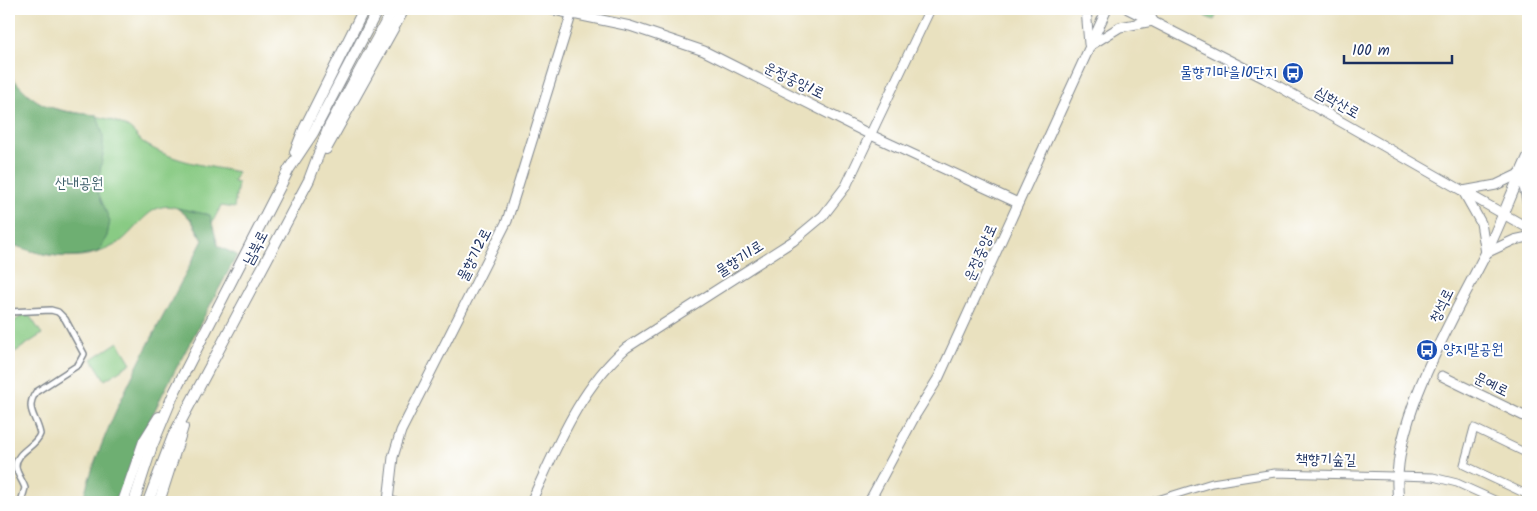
<svg xmlns="http://www.w3.org/2000/svg" width="1537" height="511" viewBox="0 0 1537 511" font-family="Kalam,'Poor Story',sans-serif">
<rect width="100%" height="100%" fill="#fff"/>
<filter id="ink" filterUnits="userSpaceOnUse"><feTurbulence type="fractalNoise" baseFrequency=".02" numOctaves="2"/><feDisplacementMap in="SourceGraphic" scale="10" xChannelSelector="R" yChannelSelector="G"/><feConvolveMatrix kernelMatrix="1 2 1 2 8 2 1 2 1" color-interpolation-filters="sRGB"/></filter>
<filter id="wash" filterUnits="userSpaceOnUse"><feTurbulence type="fractalNoise" baseFrequency=".0096" numOctaves="4" result="noise"/><feDisplacementMap in="SourceGraphic" scale="20" xChannelSelector="R" yChannelSelector="G"/><feGaussianBlur stdDeviation="1.12" result="paint"/><feColorMatrix in="noise" values="0 0 0 0 0 0 0 0 0 0 0 0 0 0 0 0 0 1.4 0 .05"/><feComposite in="paint" operator="in"/></filter>
<g filter="url(#wash)">
<rect width="100%" height="100%" fill="#e9e1bf"/>
<g fill="#89cb84" stroke="#527d71">
<polygon points="1187,9 1219,9 1214,20"/>
<path d="M 9,73 C 13,79 17,87 23,92 C 52,119 95,108 127,127 C 135,131 139,141 147,145 C 175,162 207,166 238,172 L 233,182 L 238,183 L 234,208 L 221,206 L 203,240 C 195,229 191,214 177,208 C 149,198 136,234 115,245 C 81,264 43,257 9,243 Z"/>
<polygon points="27,312 42,334 15,352 9,342 9,325"/>
<polygon points="118,342 131,363 105,380 92,359"/>
</g>
<g fill="#6eaf72" stroke="#446f68">
<path d="M 9,73 C 36,109 55,111 97,115 L 103,135 L 103,154 L 97,190 L 110,221 L 107,236 L 98,252 C 66,261 38,255 9,243 Z"/>
<path d="M 177,208 L 210,215 L 218,246 L 237,255 L 163,393 L 145,431 L 119,502 L 82,502 C 108,410 160,325 203,240 L 191,219 Z"/>
</g>
</g>
<g filter="url(#ink)">
<g fill="none" stroke-linecap="round" stroke-linejoin="round">
<g stroke="#82888e" stroke-width="8">
<path id="pedestrian" d="M 9,312 L 51,310 L 58,312 L 65,319 L 84,354 L 78,365 L 36,392 C 24,409 37,417 40,434 C 36,447 16,451 16,466 C 16,473 23,481 25,488 L 21,502"/>
</g>
<g stroke="#82888e" stroke-width="9">
<g id="minor">
<polyline points="1528,454 1474,428 1464,465 1528,495"/>
<polyline points="1151,502 1212,483 1275,473 1433,477 1457,483 1499,502"/>
</g>
</g>
<g stroke="#82888e" stroke-width="11">
<g id="tertiary">
<polyline points="549,9 630,26 704,51 871,135 1018,203"/>
<polyline points="1086,9 1089,44"/>
<polyline points="1128,9 1264,78 1528,228"/>
<polyline points="1091,45 1120,27 1153,21 1147,9"/>
<polyline points="1528,205 1521,173 1496,185 1463,191 1481,223 1486,253 1514,240 1528,237"/>
<polyline points="1442,376 1528,418"/>
<polyline points="394,502 388,501 393,457 401,431 507,221 573,9"/>
<path d="M 531,502 C 557,447 579,389 626,348 L 793,241 L 823,216 L 846,186 L 930,9"/>
<polyline points="869,502 916,414 939,377 1107,9"/>
</g>
</g>
<g stroke="#82888e" stroke-width="12">
<g id="secondary">
<polyline points="326,149 404,9"/>
<polyline points="295,152 304,129 364,9"/>
<polyline points="123,502 144,441 159,417"/>
<polyline points="134,502 152,446 174,393 289,169 313,133 378,9"/>
<polyline points="148,502 173,436 309,180 328,129 393,9"/>
<polyline points="159,502 183,427"/>
<path d="M 1399,502 C 1386,430 1453,318 1485,255 C 1501,223 1513,189 1528,157"/>
</g>
</g>
<use href="#pedestrian" stroke="#fff" stroke-width="5"/>
<use href="#minor" stroke="#fff" stroke-width="7"/>
<use href="#tertiary" stroke="#fff" stroke-width="9"/>
<use href="#secondary" stroke="#fff" stroke-width="10"/>
</g>
</g>
<defs>
<g id="bus-disc" transform="scale(1.125)"><circle r="9.5" fill="#1a4fb4" stroke="#fff"/><path d="M-5-6H5V4H4V6H2V4H-2V6H-4V4H-5ZM-3.5-4V0h7V-4ZM-3.5 1.2v1.5H-2V1.2ZM2 1.2v1.5H3.5V1.2Z" fill="#fff"/></g>
</defs>
<g fill-rule="evenodd">
<use href="#bus-disc" x="1293" y="73"/>
<use href="#bus-disc" x="1427" y="350"/>
</g>
<g text-anchor="middle" dominant-baseline="central" stroke-width="4" stroke-linejoin="round" paint-order="stroke">
<g font-size="15" fill="#164399" stroke="#fff" text-anchor="end">
<text x="1277" y="73">물향기마을10단지</text>
<text x="1443" y="350" text-anchor="start">양지말공원</text>
</g>
<g font-size="15" fill="#1b2f5e" stroke="#fff">
<text transform="translate(794 81) rotate(26)">운정중앙1로</text>
<text transform="translate(1337 103) rotate(30)">심학산로</text>
<text transform="translate(256 248) rotate(-62)">남북로</text>
<text transform="translate(981 253) rotate(-66)">운정중앙로</text>
<text transform="translate(475 255) rotate(-63)">물향기2로</text>
<text transform="translate(740 259) rotate(-33)">물향기1로</text>
<text transform="translate(1442 306) rotate(-64)">청석로</text>
<text transform="translate(1491 385) rotate(26)">문예로</text>
<text transform="translate(1326 460) rotate(1)">책향기숲길</text>
</g>
<g font-size="15" fill="#3c5e69" stroke="#fff">
<text x="79" y="184">산내공원</text>
</g>
</g>
<rect width="1537" height="511" fill="none" stroke="#fff" stroke-width="30"/>
<path d="M1344 55v8h108v-8" fill="none" stroke="#1b2f5e" stroke-width="2.5"/>
<text x="1352" y="55" font-size="15" fill="#1b2f5e" stroke="#ffffff" stroke-width="4" paint-order="stroke">100 m</text>
</svg>
